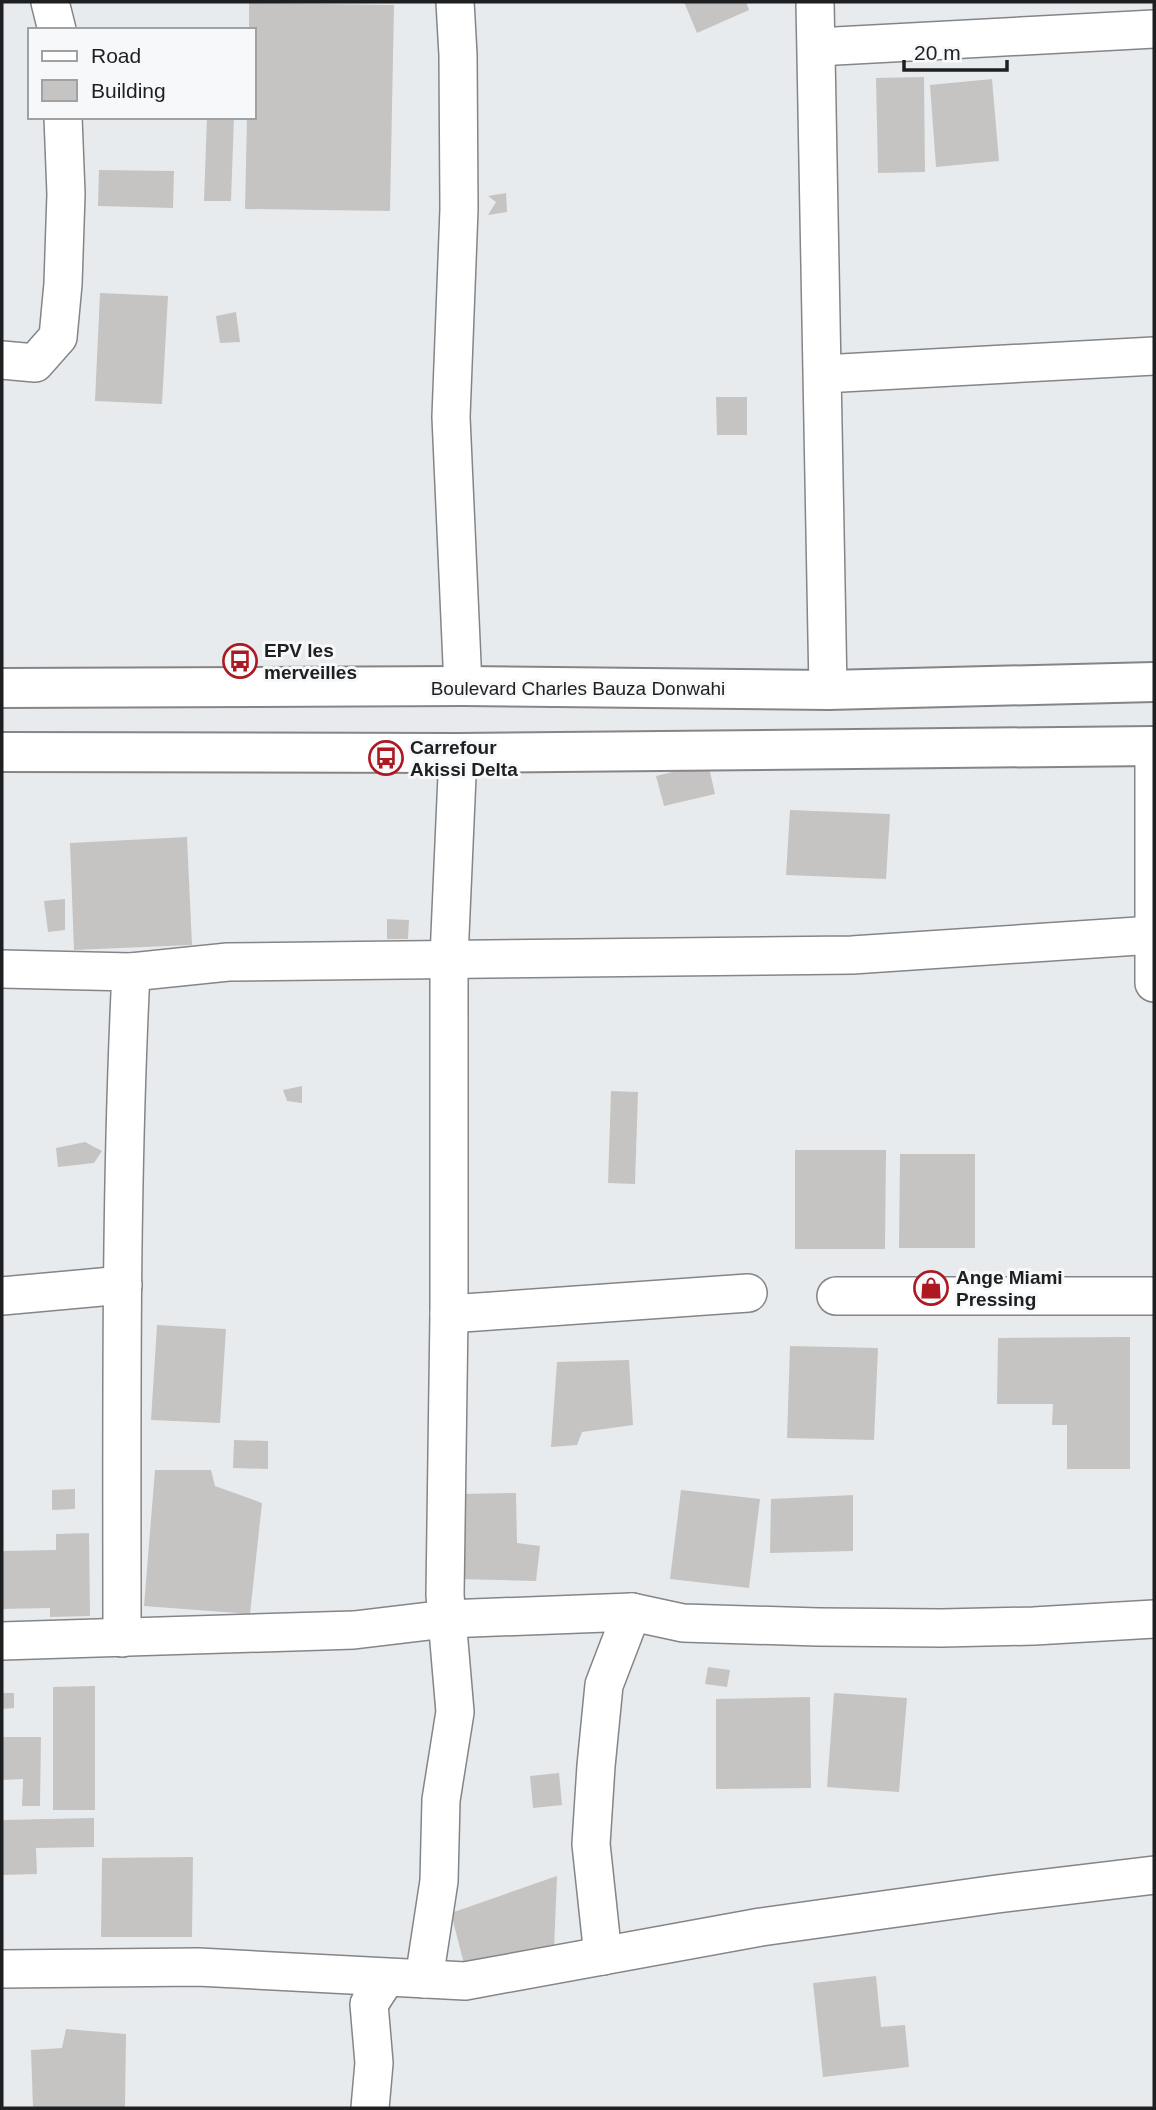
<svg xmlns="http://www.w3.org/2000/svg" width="1156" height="2110" viewBox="0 0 1156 2110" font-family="Helvetica,sans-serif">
<rect width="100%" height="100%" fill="#e8ebed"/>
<g fill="#c6c4c2">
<polygon points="684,2 746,2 749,10 697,33"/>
<polygon points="249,3 394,5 390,211 245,209 247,117 254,117 254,30 249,30"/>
<polygon points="924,77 925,172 878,173 876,78"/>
<polygon points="992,79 999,161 936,167 930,85"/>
<polygon points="207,117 234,117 231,201 204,201"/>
<polygon points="99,170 174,171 173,208 98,206"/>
<polygon points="506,193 507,212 488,215 496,202 488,196"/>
<polygon points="100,293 168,296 162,404 95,401"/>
<polygon points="236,312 240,342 220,343 216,316"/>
<polygon points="716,397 747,397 747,435 717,435"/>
<polygon points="708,763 715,794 664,806 656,776"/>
<polygon points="790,810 890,814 886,879 786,875"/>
<polygon points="187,837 192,945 74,950 70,843"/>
<polygon points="65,899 65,930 48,932 44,901"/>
<polygon points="387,919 409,920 408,939 387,939"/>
<polygon points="302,1086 302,1103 287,1101 283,1090"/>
<polygon points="611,1091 638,1092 635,1184 608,1183"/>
<polygon points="85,1142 102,1151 94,1163 58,1167 56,1148"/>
<polygon points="795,1150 886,1150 885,1249 795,1249"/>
<polygon points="900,1154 975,1154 975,1248 899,1248"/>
<polygon points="157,1325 226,1329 220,1423 151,1420"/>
<polygon points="1130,1337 1130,1469 1067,1469 1067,1425 1052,1425 1053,1404 997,1404 998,1338"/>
<polygon points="790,1346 878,1348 874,1440 787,1438"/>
<polygon points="629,1360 633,1425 582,1432 577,1445 551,1447 557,1362"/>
<polygon points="234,1440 268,1441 268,1469 233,1468"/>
<polygon points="155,1470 211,1470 215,1486 262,1503 250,1614 144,1606"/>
<polygon points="75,1489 75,1509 52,1510 52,1490"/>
<polygon points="681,1490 760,1499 749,1588 670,1579"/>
<polygon points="516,1493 517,1543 540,1546 536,1581 458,1579 460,1494"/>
<polygon points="853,1495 853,1551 770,1553 771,1499"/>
<polygon points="89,1533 90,1616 50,1617 50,1608 2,1609 2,1551 56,1550 56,1534"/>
<polygon points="708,1667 730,1670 727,1687 705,1684"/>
<polygon points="95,1686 95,1810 53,1810 53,1687"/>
<polygon points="2,1693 14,1693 14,1708 2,1709"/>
<polygon points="834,1693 907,1698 899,1792 827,1787"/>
<polygon points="810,1697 811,1788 716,1789 716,1699"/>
<polygon points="2,1737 41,1737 40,1806 22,1806 23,1779 2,1780"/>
<polygon points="559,1773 562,1805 533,1808 530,1776"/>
<polygon points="94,1818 94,1847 36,1848 37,1874 2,1875 2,1820"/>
<polygon points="193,1857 192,1937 101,1937 102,1858"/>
<polygon points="557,1876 554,1950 464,1964 451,1913"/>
<polygon points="876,1976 881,2027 905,2025 909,2067 823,2077 813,1983"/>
<polygon points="66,2029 126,2034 125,2108 33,2108 31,2050 62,2048"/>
</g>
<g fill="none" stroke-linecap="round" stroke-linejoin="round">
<g stroke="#848588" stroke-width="40">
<g id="minor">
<polyline points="50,2 57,30"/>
<polyline points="455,2 458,55 459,209 451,417 463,686"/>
<polyline points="815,2 828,690"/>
<polyline points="817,47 1154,29"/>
<polyline points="2,360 35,363 58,337 63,284 66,194 63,117"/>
<polyline points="823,374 1154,356"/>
<polyline points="1154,746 1154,983"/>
<polyline points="2,969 131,972 228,962 852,955 1153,935"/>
<polyline points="2,1296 123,1285"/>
<polyline points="836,1296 1154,1296"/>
<polyline points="449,1314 748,1293"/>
<path d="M 122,1638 C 122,1416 120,1194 131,972"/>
<polyline points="2,1641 354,1630 446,1619 632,1612"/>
<polyline points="603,1956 591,1844 596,1766 604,1685 632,1612 683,1623 818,1627 942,1628 1034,1626 1154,1619"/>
<polyline points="2,1969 198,1967 465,1981 761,1927 997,1894 1154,1875"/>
<polyline points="424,1979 439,1881 441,1800 455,1712 445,1595 449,1314 449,958 458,753"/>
<polyline points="370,2108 374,2063 369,2004 386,1978"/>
</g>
</g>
<g stroke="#848588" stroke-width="42">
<g id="secondary">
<polyline points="2,688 463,686 828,690 1154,682"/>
<polyline points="2,752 458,753 1154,746"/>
</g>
</g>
<use href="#minor" stroke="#fff" stroke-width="37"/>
<use href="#secondary" stroke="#fff" stroke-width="38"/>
</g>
<defs>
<g id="bus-ring" transform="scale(1.75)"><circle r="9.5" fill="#f6f8fa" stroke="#ac1921" stroke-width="1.5"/><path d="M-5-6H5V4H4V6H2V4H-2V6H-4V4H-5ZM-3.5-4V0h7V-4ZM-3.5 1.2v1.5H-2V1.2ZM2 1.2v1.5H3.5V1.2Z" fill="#ac1921"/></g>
<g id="shop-ring" transform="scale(1.75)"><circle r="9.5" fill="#f6f8fa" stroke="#ac1921" stroke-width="1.5"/><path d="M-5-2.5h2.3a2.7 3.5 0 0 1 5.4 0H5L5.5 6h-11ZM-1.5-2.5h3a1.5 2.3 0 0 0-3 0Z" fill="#ac1921"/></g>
</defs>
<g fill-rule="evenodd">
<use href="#bus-ring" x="240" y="661"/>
<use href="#bus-ring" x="386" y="758"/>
<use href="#shop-ring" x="931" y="1288"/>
</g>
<g text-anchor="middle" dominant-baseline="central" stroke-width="6" stroke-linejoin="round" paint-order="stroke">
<g font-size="19" font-weight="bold" fill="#1e1f20" stroke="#f6f8fa" text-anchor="start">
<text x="264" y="650">EPV les<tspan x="264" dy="22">merveilles</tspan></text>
<text x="410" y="747">Carrefour<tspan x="410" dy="22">Akissi Delta</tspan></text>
<text x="956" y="1277">Ange Miami<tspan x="956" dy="22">Pressing</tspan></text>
</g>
<g font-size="19" fill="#1e1f20" stroke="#f6f8fa">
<text x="578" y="688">Boulevard Charles Bauza Donwahi</text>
</g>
</g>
<rect width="1156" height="2110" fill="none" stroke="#1e1f20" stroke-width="7"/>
<rect x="28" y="28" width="228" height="91" fill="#f6f8fa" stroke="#a0a1a3" stroke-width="2"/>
<rect x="42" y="51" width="35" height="10" fill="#ffffff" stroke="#a0a1a3" stroke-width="2"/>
<text x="91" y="63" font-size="21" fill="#1e1f20">Road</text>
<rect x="42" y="80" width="35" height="21" fill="#c6c4c2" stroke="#a0a1a3" stroke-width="2"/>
<text x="91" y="98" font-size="21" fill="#1e1f20">Building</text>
<path d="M904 60v10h103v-10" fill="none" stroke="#1e1f20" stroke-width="3.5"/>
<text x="914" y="60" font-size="21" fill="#1e1f20" stroke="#f6f8fa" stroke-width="5" paint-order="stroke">20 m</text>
</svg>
